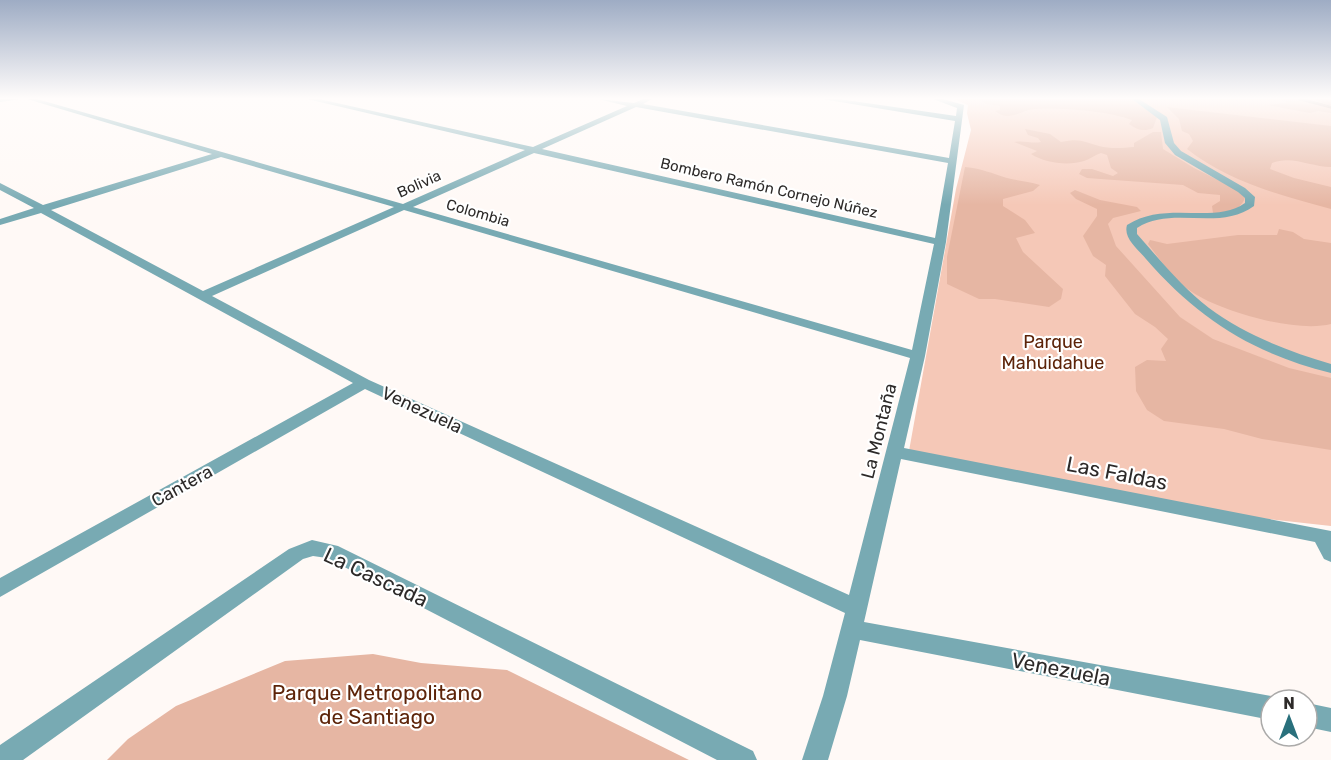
<svg xmlns="http://www.w3.org/2000/svg" width="1331" height="760" viewBox="0 0 1331 760" font-family="Rubik,sans-serif">
<rect width="100%" height="100%" fill="#fff9f6"/>
<polygon fill="#f5c8b7" points="954,99 1331,99 1331,526 1250,517 909,451 956,189 971,130 967,113 968,105"/>
<g fill="#e6b6a3">
<path d="M 978,99 L 1131,99 L 1157,117 L 1153,128 C 1144,132 1137,130 1129,124 L 1132,120 C 1108,111 1060,107 1034,109 C 1020,110 1010,123 995,111 L 1000,110 L 1000,106 L 987,104 Z"/>
<polygon points="1282,99 1306,99 1331,106 1331,113 1318,111 1310,113 1268,105 1287,103"/>
<path d="M 1167,107 L 1331,126 L 1331,167 C 1311,167 1292,155 1272,163 L 1270,169 L 1294,178 L 1331,187 L 1331,209 C 1280,195 1229,182 1187,149 L 1193,141 L 1189,134 L 1182,131 L 1179,119 Z"/>
<path d="M 1025,129 L 1050,134 L 1061,142 C 1082,138 1082,142 1099,146 C 1110,149 1123,148 1134,147 L 1134,143 L 1153,132 L 1161,132 L 1163,149 L 1194,168 L 1236,189 L 1245,198 C 1239,212 1227,213 1213,213 L 1212,206 L 1220,201 L 1220,195 L 1198,193 L 1183,185 L 1087,178 L 1079,174 L 1082,169 L 1092,169 L 1113,176 L 1118,173 L 1111,168 L 1107,155 L 1101,153 C 1095,155 1090,159 1084,161 C 1068,166 1045,163 1031,154 L 1037,151 L 1014,142 C 1024,140 1032,144 1041,142 L 1038,138 L 1028,135 Z"/>
<path d="M 965,167 C 983,169 991,173 1007,178 C 1018,181 1028,181 1040,185 L 1033,191 L 1003,199 L 1003,206 L 1025,220 L 1035,233 L 1016,238 L 1023,252 L 1063,289 L 1061,299 L 1049,307 L 995,299 L 979,299 L 947,284 L 947,257 Z"/>
<polygon points="1075,190 1100,200 1137,207 1141,211 1113,218 1108,224 1116,246 1180,317 1213,339 1289,368 1331,378 1331,450 1262,439 1224,429 1164,421 1147,410 1136,391 1135,367 1147,360 1166,361 1161,349 1168,339 1155,327 1135,314 1105,276 1106,265 1093,256 1083,236 1097,216 1097,209 1076,199 1070,193"/>
<path d="M 1279,229 L 1293,232 L 1304,239 L 1331,243 L 1331,324 C 1296,333 1222,312 1192,292 C 1175,281 1160,260 1148,244 L 1150,240 L 1167,244 L 1238,235 L 1277,235 Z"/>
<polygon points="373,654 421,663 507,670 689,760 107,760 128,739 176,706 285,661"/>
</g>
<g fill="none" stroke-linecap="round" stroke-linejoin="round">
<polyline stroke="#9f7d70" stroke-width="3" points="1300,99 1331,107"/>
<polygon fill="#d0a18f" fill-rule="evenodd" points="1315,99 1331,100 1331,106 1317,101"/>
<g fill="#78aab3" fill-rule="evenodd">
<polygon points="0,99 21,99 0,102"/>
<path d="M 27,99 L 37,99 L 403,204 L 525,150 L 307,99 L 319,99 L 533,147 L 627,106 L 598,99 L 634,103 L 643,99 L 652,99 L 643,104 L 949,158 L 955,121 L 822,99 L 839,99 L 956,116 L 957,108 L 933,99 L 943,99 L 964,105 L 946,242 L 925,356 L 904,448 L 1331,531 L 1331,562 L 1324,559 L 1315,542 L 901,459 L 864,622 L 1271,696 L 1280,700 L 1271,700 L 1271,720 L 860,640 L 847,696 L 828,760 L 802,760 L 823,696 L 845,613 L 365,389 L 0,597 L 0,578 L 353,383 L 41,213 L 0,225 L 0,219 L 34,208 L 0,190 L 0,183 L 43,205 L 212,154 ZM 636,107 L 948,163 L 935,238 L 542,149 ZM 534,153 L 934,244 L 912,350 L 413,207 ZM 221,157 L 394,207 L 203,291 L 51,210 ZM 404,210 L 910,358 L 849,595 L 369,380 L 212,296 Z"/>
<path d="M 1132,99 L 1139,99 L 1167,117 L 1174,143 L 1181,151 L 1245,188 L 1255,197 L 1254,206 C 1219,232 1172,205 1137,228 L 1137,234 C 1160,260 1182,287 1209,308 C 1245,335 1288,351 1331,364 L 1331,373 C 1254,354 1198,319 1146,259 C 1138,249 1123,238 1127,225 C 1166,200 1214,225 1245,203 L 1245,198 L 1238,192 L 1175,155 L 1165,143 L 1160,120 Z"/>
<polygon points="312,540 338,546 753,751 757,760 717,760 327,558 313,556 303,559 23,760 0,760 0,745 289,549"/>
<polygon points="1307,703 1331,708 1331,732 1307,727"/>
</g>
</g>
<linearGradient id="sky" x2="0" y2="1"><stop stop-color="#9eacc4"/><stop offset="0.48" stop-color="#fffcfb"/><stop offset="1" stop-color="#fffcfb" stop-opacity="0"/></linearGradient>
<rect width="1331" height="205" fill="url(#sky)"/>
<g text-anchor="middle" dominant-baseline="central" stroke-width="4.5" stroke-linejoin="round" paint-order="stroke">
<g font-size="15" fill="#2d2a29" stroke="#fff">
<text transform="translate(419 184) rotate(-24)">Bolivia</text>
<text transform="translate(769 188) rotate(13)">Bombero Ramón Cornejo Núñez</text>
<text transform="translate(478 213) rotate(16)">Colombia</text>
</g>
<g font-size="18" fill="#5d2409" stroke="#fff">
<text x="1053" y="342">Parque<tspan x="1053" dy="21">Mahuidahue</tspan></text>
</g>
<g font-size="18" fill="#2d2a29" stroke="#fff">
<text transform="translate(422 410) rotate(25)">Venezuela</text>
<text transform="translate(879 431) rotate(-76)">La Montaña</text>
<text transform="translate(182 486) rotate(-29)">Cantera</text>
</g>
<g font-size="21" fill="#2d2a29" stroke="#fff">
<text transform="translate(1117 473) rotate(11)">Las Faldas</text>
<text transform="translate(376 577) rotate(25)">La Cascada</text>
<text transform="translate(1061 669) rotate(11)">Venezuela</text>
</g>
<g font-size="21" fill="#5d2409" stroke="#fff">
<text x="377" y="692">Parque Metropolitano<tspan x="377" dy="24">de Santiago</tspan></text>
</g>
</g>
<g transform="translate(1289 718)"><circle r="28" fill="#ffffff" stroke="#abaaa9" stroke-width="1.5"/>
<path d="M0-4.5L10 22L0 15L-10 22Z" fill="#29707c"/>
<text y="-9" font-size="16" font-weight="bold" text-anchor="middle" fill="#2d2a29">N</text>
</g>
</svg>
